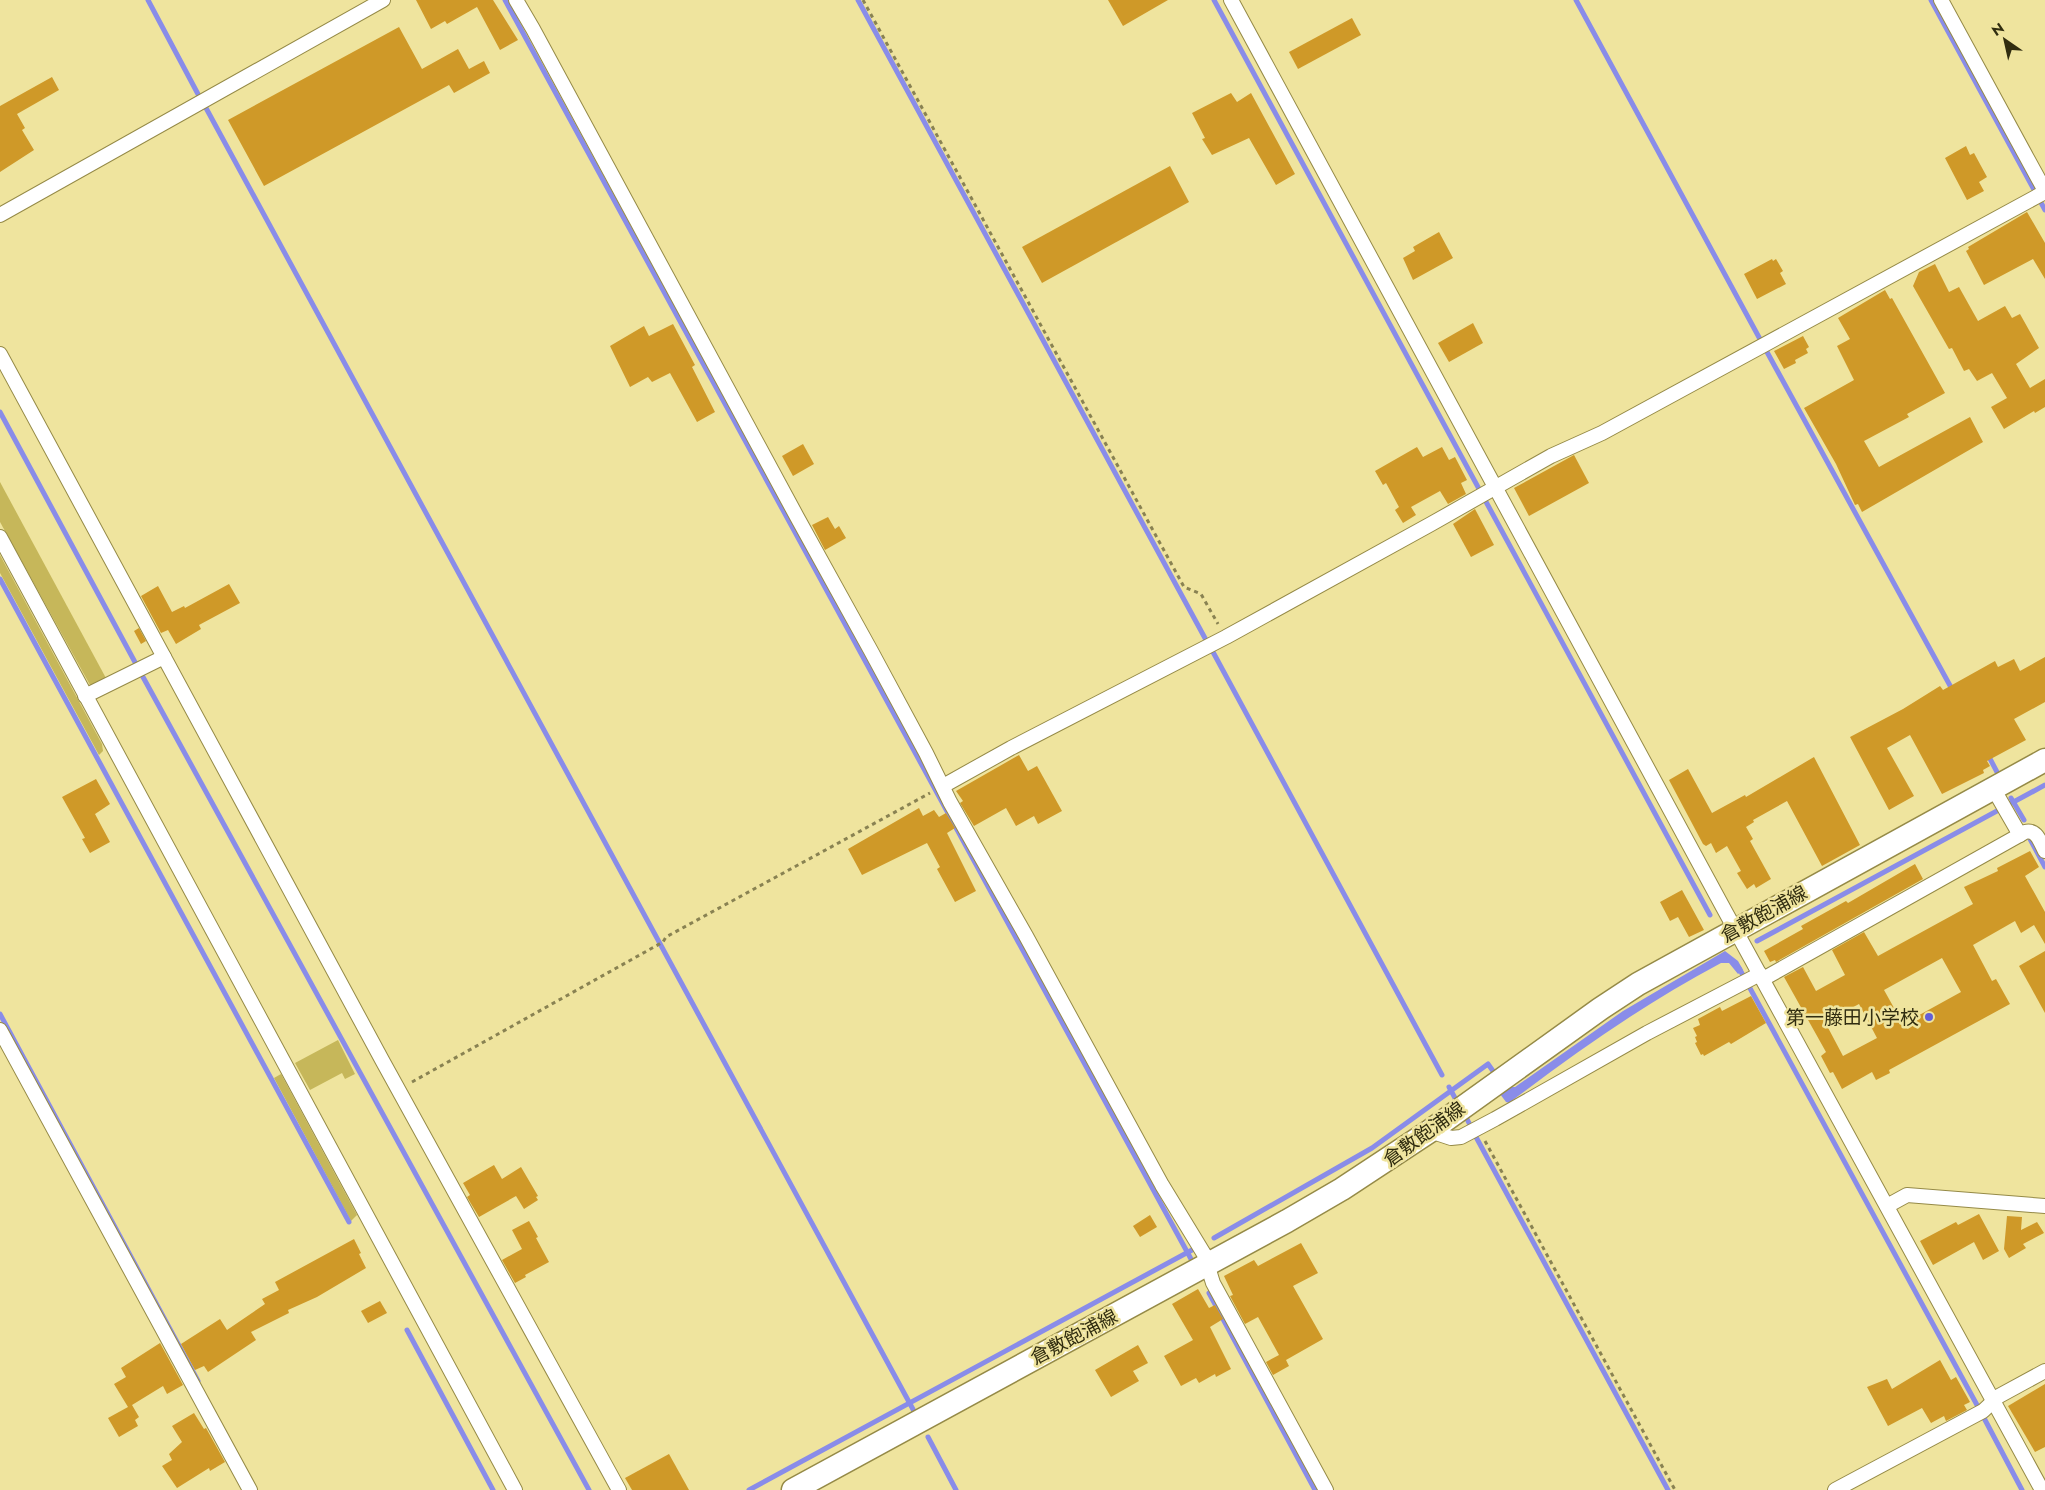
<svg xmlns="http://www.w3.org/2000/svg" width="2045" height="1490" viewBox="0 0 2045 1490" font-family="Jost,'Noto Sans JP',sans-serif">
<rect width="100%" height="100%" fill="#efe49e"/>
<g fill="#c6b75a">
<polygon points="0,482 107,680 98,685 90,685 0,522"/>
<polygon points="0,555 102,744 103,751 99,755 0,573"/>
<polygon points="338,1040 355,1074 345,1079 342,1073 310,1090 295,1063"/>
<polygon points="281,1074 357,1215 351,1221 274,1078"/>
</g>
<path fill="#898ce9" d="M 1725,951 L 1738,961 L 1743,970 L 1738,974 L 1729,963 L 1721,963 C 1644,1004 1579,1050 1509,1103 L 1506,1102 L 1500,1094 L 1510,1087 L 1515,1087 L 1623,1011 Z"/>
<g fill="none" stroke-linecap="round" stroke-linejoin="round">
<g stroke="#898ce9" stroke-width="5">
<polyline points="148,0 199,96"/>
<polyline points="505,0 1191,1259"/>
<polyline points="858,0 1206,640"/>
<polyline points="1214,0 1710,915"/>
<polyline points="1576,0 1761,341"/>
<polyline points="1931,0 2045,210"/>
<polyline points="206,108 915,1413"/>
<polyline points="1767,352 1953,691"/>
<polyline points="0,412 143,677 589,1490"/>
<polyline points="0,579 349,1222"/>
<polyline points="1213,652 1442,1075"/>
<polyline points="1987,753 1997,772"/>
<polyline points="2011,798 2024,820"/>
<polyline points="2030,839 2045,867"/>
<polyline points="1757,941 2045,785"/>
<polyline points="1739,968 1977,1405"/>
<polyline points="0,1014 198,1381"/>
<polyline points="1449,1087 1455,1098"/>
<polyline points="1466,1117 1470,1125"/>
<polyline points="1476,1137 1668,1490"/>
<polyline points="1214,1238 1372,1148 1488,1064 1493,1071"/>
<polyline points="1209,1293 1315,1490"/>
<polyline points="407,1330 493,1490"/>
<polyline points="1984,1418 2022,1490"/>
<polyline points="928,1437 956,1490"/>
<polyline points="749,1490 1192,1250"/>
</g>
</g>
<g fill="#cf9928" fill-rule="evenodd">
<polygon points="416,0 493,0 518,40 500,50 477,7 447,24 445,21 431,29"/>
<polygon points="1108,0 1168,0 1123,26"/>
<polygon points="1352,18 1361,35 1298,69 1289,52"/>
<polygon points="399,27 422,69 458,49 469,69 484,61 490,73 454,93 449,85 264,186 228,120"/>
<polygon points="52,77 59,90 17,114 25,128 22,130 34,150 0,172 0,106"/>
<polygon points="1231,93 1237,102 1251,93 1295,174 1276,185 1249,138 1212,155 1202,139 1205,138 1192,113"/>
<polygon points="1966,146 1970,155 1974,153 1987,177 1979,182 1984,191 1967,200 1945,158"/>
<polygon points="1170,166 1189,202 1042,283 1022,247"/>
<polygon points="2027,212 2045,243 2045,279 2033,259 1984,285 1966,251 1969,249 1968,247"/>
<polygon points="1439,232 1453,258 1413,280 1403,258 1415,251 1413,247"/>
<polygon points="1772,259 1773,261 1776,259 1783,271 1780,273 1786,284 1757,299 1744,274"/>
<polygon points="1935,264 1949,292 1959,287 1978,321 2005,306 2012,318 2020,314 2039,348 2016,364 2030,388 2045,379 2045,407 2035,413 2034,411 2004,429 1991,407 2007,398 1992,373 1977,381 1969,369 1964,371 1952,348 1949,349 1913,286 1919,272"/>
<polygon points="1885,290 1890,299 1892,298 1945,393 1907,414 1909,417 1864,441 1879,467 1970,417 1983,442 1862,512 1858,504 1855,505 1836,464 1804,408 1854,380 1837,346 1850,339 1838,318"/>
<polygon points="1473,323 1483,343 1449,362 1438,343"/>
<polygon points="673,324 695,365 692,367 715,412 697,422 670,373 652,382 648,377 630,387 610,346 644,326 649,336"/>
<polygon points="1803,336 1809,347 1806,349 1808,353 1795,360 1796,363 1784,369 1774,351"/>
<polygon points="803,444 814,464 793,476 782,456"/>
<polygon points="1417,447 1423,457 1442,447 1449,460 1455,457 1467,480 1461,483 1466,494 1448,504 1440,491 1411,507 1416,515 1403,523 1395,510 1399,507 1386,483 1383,485 1375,471"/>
<polygon points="1574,455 1589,483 1529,516 1514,488"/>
<polygon points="1475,509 1494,545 1471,557 1453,524"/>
<polygon points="828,517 835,529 839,526 846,538 825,550 812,525"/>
<polygon points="229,584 240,603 199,625 201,629 176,644 168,630 161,633 141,596 158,586 172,612 184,606 185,608"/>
<polygon points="139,628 146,641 141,644 134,631"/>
<polygon points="2045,657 2045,702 2014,719 2026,740 1987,761 1990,766 1983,770 1984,773 1942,794 1910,735 1887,748 1914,796 1889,810 1850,737 1903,709 1940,686 1943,690 1995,661 1998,667 2014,659 2020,671"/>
<polygon points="1019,755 1028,771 1037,766 1062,811 1038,824 1034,816 1016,826 1006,808 974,826 960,803 963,801 956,791"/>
<polygon points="1814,757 1860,845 1822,866 1787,801 1753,820 1754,822 1746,827 1753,839 1750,841 1771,879 1756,888 1754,884 1747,889 1737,873 1741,871 1727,846 1716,853 1711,843 1706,846 1703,844 1669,780 1688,769 1712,813 1745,795 1746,797"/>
<polygon points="96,779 110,804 95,814 110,842 90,853 82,839 85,838 62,797"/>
<polygon points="919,808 923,816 934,810 939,817 946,813 955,828 947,833 976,891 955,902 937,869 940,867 927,843 862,875 848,849"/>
<path d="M 2030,851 L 2039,867 L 2025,876 L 2045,912 L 2045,944 L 2034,925 L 2021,933 L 2015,921 L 1973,945 L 1992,981 L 1996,979 L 2010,1004 L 1889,1070 L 1890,1073 L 1876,1080 L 1872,1072 L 1842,1089 L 1833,1072 L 1830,1073 L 1821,1056 L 1826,1052 L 1784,977 L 1803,967 L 1816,991 L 1845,975 L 1832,950 L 1864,932 L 1878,956 L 1973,904 L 1964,887 L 1998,871 L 1997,868 ZM 1942,958 L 1961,992 L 1903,1024 L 1884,990 ZM 1859,1004 L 1877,1038 L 1843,1056 L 1825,1022 Z"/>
<polygon points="1915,864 1923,879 1776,962 1775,960 1770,962 1764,951 1803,929 1801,926 1846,901 1848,903"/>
<polygon points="1682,890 1704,930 1689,937 1678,917 1670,921 1660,902"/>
<polygon points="2045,951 2045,1013 2019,966"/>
<polygon points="1751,996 1766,1023 1731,1044 1729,1042 1704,1056 1703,1054 1701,1055 1695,1043 1697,1042 1695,1037 1697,1036 1693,1028 1700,1025 1698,1019 1720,1007 1722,1011"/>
<polygon points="494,1165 502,1179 521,1167 538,1196 536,1197 538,1200 524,1209 516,1196 479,1217 467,1197 470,1195 463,1183"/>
<polygon points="1979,1214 1999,1251 1983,1260 1974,1242 1933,1265 1920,1241 1956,1222 1958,1225"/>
<polygon points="1150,1215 1157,1227 1140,1237 1133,1226"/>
<polygon points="2007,1216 2022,1217 2021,1230 2037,1222 2044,1233 2023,1244 2026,1248 2009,1258 2004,1249"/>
<polygon points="529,1221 538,1237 536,1238 549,1262 525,1275 526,1277 515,1283 502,1260 522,1249 512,1230"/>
<polygon points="354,1239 361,1253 359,1254 366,1268 317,1297 288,1310 289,1313 251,1332 256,1340 208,1372 204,1366 195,1370 181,1344 220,1319 227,1330 265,1304 262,1299 279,1290 275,1282"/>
<polygon points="1301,1243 1318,1273 1293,1286 1323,1339 1286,1360 1289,1366 1273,1375 1266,1362 1279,1355 1258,1317 1245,1324 1230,1296 1233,1295 1224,1276 1254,1260 1258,1266"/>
<polygon points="1198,1289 1209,1308 1215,1305 1223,1319 1210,1327 1231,1369 1216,1377 1215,1374 1199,1383 1196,1378 1181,1386 1164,1356 1193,1340 1172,1304"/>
<polygon points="380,1301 387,1313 368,1323 361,1311"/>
<polygon points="160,1343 183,1385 167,1394 163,1386 132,1405 139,1417 135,1420 138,1426 119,1437 108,1418 128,1407 114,1384 126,1377 121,1368"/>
<polygon points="1138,1345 1148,1363 1133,1371 1139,1381 1111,1397 1095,1370"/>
<polygon points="1940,1360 1951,1380 1956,1377 1970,1402 1964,1405 1967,1410 1946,1421 1944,1416 1931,1423 1922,1408 1888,1426 1867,1387 1887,1379 1892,1389"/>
<polygon points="2045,1384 2045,1447 2035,1452 2008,1406"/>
<polygon points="194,1413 204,1429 206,1428 225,1462 210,1471 209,1468 177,1488 162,1466 172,1460 169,1454 182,1442 172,1426"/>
<polygon points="669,1454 689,1490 632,1490 625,1478"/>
</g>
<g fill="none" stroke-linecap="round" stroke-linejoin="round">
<g stroke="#958a47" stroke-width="16">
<g id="street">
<polyline points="516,0 533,29 797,517 871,651 926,753 950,802 1026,936 1162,1185 1204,1254 1213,1283 1326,1490"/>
<polyline points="1231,0 1725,911 2042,1490"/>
<polyline points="1941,0 2045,191"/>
<polyline points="0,215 383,0"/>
<polyline points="0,354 382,1060 619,1490"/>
<polyline points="0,537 515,1490"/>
<polyline points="85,696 164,657"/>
<polyline points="943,786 1011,748 1226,637 1431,524 1551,456 1602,433 2045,192"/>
<polyline points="1993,788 2020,835"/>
<path d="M 1763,979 L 2025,832 C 2037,829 2040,842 2045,851"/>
<polyline points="0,1030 250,1490"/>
<polyline points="1430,1131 1451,1138 1461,1137 1495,1119 1647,1033 1760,974"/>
<polyline points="1887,1206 1907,1195 2045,1206"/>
<polyline points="1835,1490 1983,1411 1999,1396 2045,1371"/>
</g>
</g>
<g stroke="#958a47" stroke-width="25">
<polyline id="primary" points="793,1490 1287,1221 1342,1189 1430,1131 1600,1009 1638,984 2045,760"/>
</g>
<g stroke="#898252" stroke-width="3" stroke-dasharray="4 4" stroke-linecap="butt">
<polyline points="863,0 1184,587 1201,594 1218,624"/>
<polyline points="412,1082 663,942 666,937 930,793"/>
<polyline points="1485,1141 1675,1490"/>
</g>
<use href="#street" stroke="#fff" stroke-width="14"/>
<use href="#primary" stroke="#fff" stroke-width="22"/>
</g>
<circle fill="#635fd8" stroke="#efe49e" stroke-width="2" cx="1929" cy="1017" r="5"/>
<g text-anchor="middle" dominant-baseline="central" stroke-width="5" stroke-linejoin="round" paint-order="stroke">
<g font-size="19" fill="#312d10" stroke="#efe49e">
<text transform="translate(1764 914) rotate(-29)">倉敷飽浦線</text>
<text transform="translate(1424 1134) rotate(-36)">倉敷飽浦線</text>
<text transform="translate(1074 1337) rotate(-28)">倉敷飽浦線</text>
</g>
<g font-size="19" fill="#312d10" stroke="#efe49e" text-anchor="end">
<text x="1919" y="1017">第一藤田小学校</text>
</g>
</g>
<g transform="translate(2005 40) rotate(326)" stroke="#efe49e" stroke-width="4" paint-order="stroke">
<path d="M0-4L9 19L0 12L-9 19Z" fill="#312d10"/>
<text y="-8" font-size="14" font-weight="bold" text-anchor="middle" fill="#312d10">N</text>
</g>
</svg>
